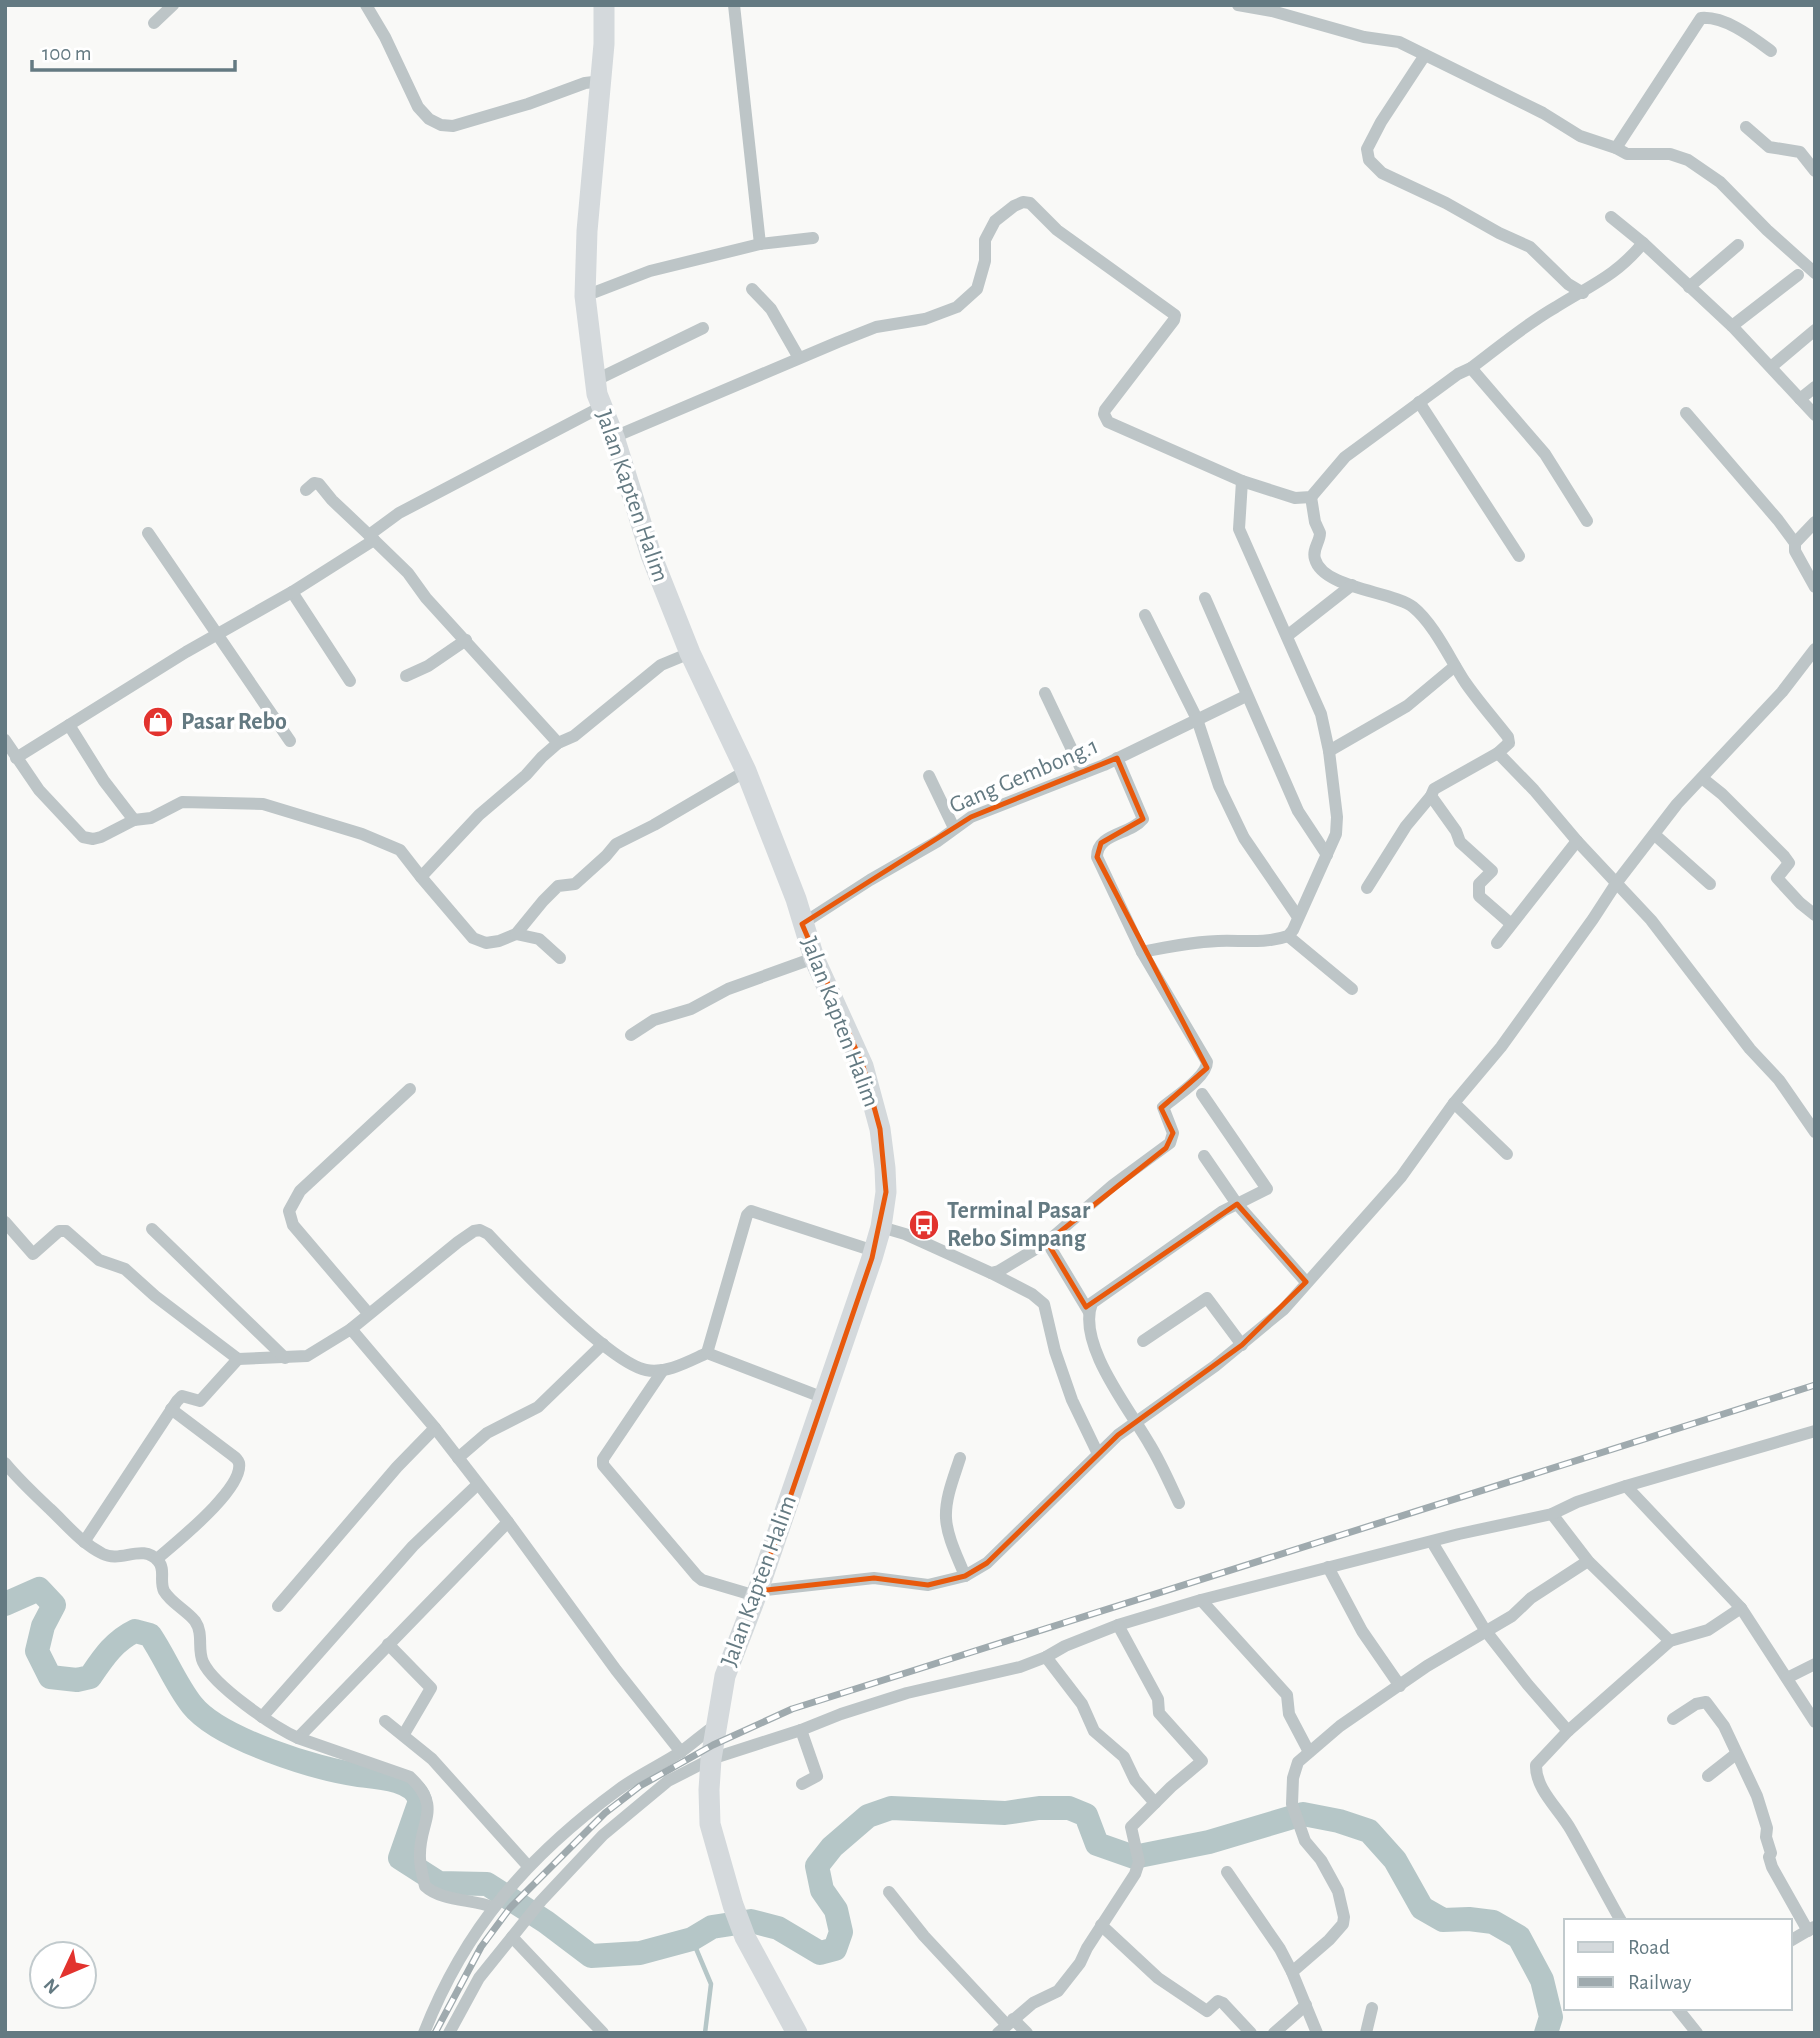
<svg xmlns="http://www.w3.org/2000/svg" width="1820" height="2038" viewBox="0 0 1820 2038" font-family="'Alegreya Sans',sans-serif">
<rect width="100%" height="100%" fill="#f9f9f7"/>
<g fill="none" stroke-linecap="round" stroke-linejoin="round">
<polyline stroke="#b5c6c7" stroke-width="4.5" points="692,1939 711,1984 705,2033"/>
<path stroke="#b5c6c7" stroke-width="24" d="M 5,1604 L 39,1589 L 54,1605 L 43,1626 L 37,1651 L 50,1677 L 77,1680 L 90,1677 C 103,1658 114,1641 135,1631 L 150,1635 C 165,1657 176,1685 192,1705 C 219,1739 316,1769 359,1775 C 377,1777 415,1779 420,1801 L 400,1858 L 439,1883 L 487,1884 L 546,1922 L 591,1956 L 640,1953 L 692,1939 L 712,1927 L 751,1921 L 778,1928 L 820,1953 L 835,1949 L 841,1932 L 836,1910 L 822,1890 L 817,1866 L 832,1847 L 868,1816 L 891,1808 L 1005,1813 L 1039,1808 L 1069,1808 L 1086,1815 L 1097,1844 L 1134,1857 L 1209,1842 L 1303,1814 L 1339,1821 L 1369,1831 L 1395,1860 L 1422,1908 L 1443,1920 L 1469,1919 L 1493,1922 L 1519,1937 L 1542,1980 L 1551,2017 L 1546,2033"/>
<g stroke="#bdc5c7" stroke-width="12">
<polyline points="366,5 385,37 418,107 429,119 441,125 453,126 528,104 585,83 602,81"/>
<polyline points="734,5 760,244"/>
<polyline points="1238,5 1272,11 1364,37 1399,42 1543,113 1580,136 1616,148 1627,154 1670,154 1688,160 1720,182 1767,230 1815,273"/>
<polyline points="154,23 173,5"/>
<polyline points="1425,55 1381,122 1367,149 1369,160 1382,173 1446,203 1499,233 1530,247 1568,284 1583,293"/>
<polyline points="1746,127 1769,147 1800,152 1815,171"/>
<path d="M 1616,148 L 1701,18 C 1725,16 1752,37 1771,51"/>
<polyline points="1611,217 1643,243 1732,326 1815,415"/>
<polyline points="1689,287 1738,245"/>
<polyline points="752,289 771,309 799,358"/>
<polyline points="585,296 650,271 760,244 813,238"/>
<polyline points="1732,326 1798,275"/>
<polyline points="1771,367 1815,330"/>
<polyline points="1471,368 1545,454 1587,521"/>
<polyline points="596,380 703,328"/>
<polyline points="1800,399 1815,387"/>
<polyline points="1419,402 1519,556"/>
<polyline points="1686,413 1778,520 1795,543"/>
<polyline points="614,437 838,342 876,327 925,319 957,307 977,289 985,261 985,240 995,221 1014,206 1023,202 1030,203 1057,230 1175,315 1174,320 1105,410 1104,414 1108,422 1242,481"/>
<polyline points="306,490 314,483 319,484 332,500 369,535"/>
<path d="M 1311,497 L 1315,522 L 1320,533 C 1320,542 1312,549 1315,559 C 1323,589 1393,591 1413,607 C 1434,624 1450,659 1465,682 C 1478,701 1494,719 1508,737 L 1509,743 L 1498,753 L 1534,790 L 1577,841 L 1651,920 L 1750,1049 L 1779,1080 L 1815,1132"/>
<polyline points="1815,522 1795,543 1795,551 1815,587"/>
<polyline points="148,533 290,741"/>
<polyline points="374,540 408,573 426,598 558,743"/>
<polyline points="292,592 350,681"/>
<polyline points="1205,598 1298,811 1327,855"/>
<polyline points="1145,615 1197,719 1219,786 1244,838 1298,917"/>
<polyline points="1287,636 1352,585"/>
<polyline points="406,676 428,666 466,640"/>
<polyline points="1045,693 1083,773"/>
<polyline points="69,725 104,781 134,820"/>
<polyline points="5,740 39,790 83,837 93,839 101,837 134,820 151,818 182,802 263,804 362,834 400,850 421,877 479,815 526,775 542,757 558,743 574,736 661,665 690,653"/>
<polyline points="1329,751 1407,706 1455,666"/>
<polyline points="1498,753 1434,789 1431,796 1456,831 1460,842 1492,871 1479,884 1479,896 1510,923"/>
<polyline points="16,758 186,652 292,592 374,540 369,535 399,513 601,407"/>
<polyline points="929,776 954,828"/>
<polyline points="1702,778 1722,794 1784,856 1789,863 1777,878 1800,903 1815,915"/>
<polyline points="1655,835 1710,884"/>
<polyline points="421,877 473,938 486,943 499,941 516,934 543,901 558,886 575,884 606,856 616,844 654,825 746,771"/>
<polyline points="1367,888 1406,826 1431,796"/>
<polyline points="802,924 870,880 938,841 971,817 1104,765 1246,696"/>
<polyline points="516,934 539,939 560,958"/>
<polyline points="1288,936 1352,989"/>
<polyline points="1497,943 1577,841"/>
<path d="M 1142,952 C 1167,947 1192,942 1218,941 C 1241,940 1265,944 1288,936 L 1293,930 L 1336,834 L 1337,817 L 1329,751 L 1321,714 L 1239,529 L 1242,481 L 1295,498 L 1311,497 L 1345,457 L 1458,374 L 1471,368 C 1499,347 1526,324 1556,307 C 1591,285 1616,276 1643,243"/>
<polyline points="631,1035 654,1020 691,1009 728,989 814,958"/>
<polyline points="1202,1094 1267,1189 1237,1204 1204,1156"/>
<polyline points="1454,1103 1507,1154"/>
<polyline points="5,1222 33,1254 59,1231 66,1231 99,1260 125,1269 155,1296 238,1359 307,1356 351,1329 435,1428 508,1522 616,1670 681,1752"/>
<path d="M 881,1227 L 905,1234 L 991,1273 L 999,1271 L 1047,1242 L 1113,1185 L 1170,1143 L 1173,1133 L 1163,1107 C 1175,1097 1207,1077 1207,1062 L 1142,952 L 1097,857 C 1097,833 1130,835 1143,819 L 1117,758"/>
<polyline points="152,1229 285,1358"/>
<polyline points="1047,1242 1089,1312"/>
<polyline points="991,1273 1032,1294 1044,1304 1055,1351 1072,1400 1098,1454"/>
<polyline points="368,1313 293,1225 289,1211 300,1191 410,1089"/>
<path d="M 351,1329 L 458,1242 L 474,1231 L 480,1230 L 488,1234 C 517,1265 610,1363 646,1370 C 667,1374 689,1361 707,1353 L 824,1398"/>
<polyline points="1143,1341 1207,1298 1242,1345"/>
<polyline points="707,1353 747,1215 751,1211 874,1251"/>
<polyline points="663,1370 603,1459 603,1465 697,1576 702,1580 756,1596"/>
<polyline points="458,1458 487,1433 538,1407 603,1344"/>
<path d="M 960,1458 C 954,1477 945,1498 946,1518 C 947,1537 958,1558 965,1576"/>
<path d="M 5,1463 C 19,1480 34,1494 50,1509 C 67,1525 81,1543 103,1554 C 121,1563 143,1543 158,1561 C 166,1569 159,1581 164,1591 C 171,1603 186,1610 195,1621 C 204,1634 197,1649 203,1662 C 214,1686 274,1727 298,1738 L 508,1522"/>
<polyline points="1626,1486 1741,1608 1815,1722"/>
<path d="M 1179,1503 C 1170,1484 1161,1463 1150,1445 C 1131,1411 1076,1344 1092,1303 L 1223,1211 L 1237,1204 L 1306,1282"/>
<polyline points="1552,1514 1588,1561 1670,1641"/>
<polyline points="84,1542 177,1401 182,1396 200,1401 238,1359"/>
<polyline points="1432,1542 1485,1630 1528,1685 1568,1731"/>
<path d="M 157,1559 C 175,1543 244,1489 239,1463 C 238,1460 235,1457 232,1455 L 171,1409"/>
<polyline points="1328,1567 1362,1631 1400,1686"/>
<polyline points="758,1591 874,1578 928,1585 965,1576 987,1563 1118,1435 1215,1366 1284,1309 1401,1177 1454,1103 1501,1047 1593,919 1617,882 1677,804 1782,692 1815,649"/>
<polyline points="1201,1600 1287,1695 1289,1714 1309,1752"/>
<polyline points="278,1606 397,1467 435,1428"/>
<polyline points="388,1644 431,1688 404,1734"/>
<polyline points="1046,1657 1082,1704 1094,1731 1124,1757 1135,1780 1155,1803"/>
<polyline points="1787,1678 1815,1664"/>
<polyline points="262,1717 413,1546 477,1485"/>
<polyline points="1673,1719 1696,1704 1706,1702 1724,1726 1757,1796 1767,1828 1766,1837 1771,1853 1769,1857 1772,1867 1808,1931"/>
<polyline points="385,1721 432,1759 528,1866"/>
<polyline points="801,1730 817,1776 802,1784"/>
<path d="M 298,1738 L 410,1777 C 444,1809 418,1822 420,1858 C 420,1867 423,1877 425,1886 C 441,1901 472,1899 493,1907"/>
<polyline points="1708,1776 1736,1754"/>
<polyline points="1227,1872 1280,1949 1292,1972 1317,2033"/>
<polyline points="889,1892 924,1936 1006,2024"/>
<path d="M 1621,1921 C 1604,1891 1588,1860 1571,1830 C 1560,1810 1535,1789 1536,1765 L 1568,1731 L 1670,1641 L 1708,1630 L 1741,1608"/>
<polyline points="1101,1925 1158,1978 1207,2011 1218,2001 1223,2003 1251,2033"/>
<polyline points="512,1937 603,2033"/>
<polyline points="1790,1941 1814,1927"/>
<polyline points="1292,1972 1329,1940 1343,1924 1344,1917 1338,1891 1321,1860 1305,1841 1292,1804 1293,1778 1298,1762 1340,1726 1427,1666 1512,1616 1531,1598 1588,1561"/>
<polyline points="1677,2008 1697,2033"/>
<polyline points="1013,2019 1027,2033"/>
<path d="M 424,2033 C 465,1928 528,1856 618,1790 C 638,1775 661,1765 682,1751 C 693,1743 704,1733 716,1725"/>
<polyline points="449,2033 479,1978 541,1901 603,1835 668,1781 711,1759 801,1730 841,1714 907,1693 1020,1667 1046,1657 1065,1646 1118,1625 1201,1600 1459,1534 1552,1514 1577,1502 1626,1486 1815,1431"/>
<polyline points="998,2033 1033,2003 1058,1991 1080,1963 1087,1948 1135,1874 1139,1862 1131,1827 1171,1787 1202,1761 1159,1713 1158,1699 1118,1625"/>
<polyline points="1274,2033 1306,2005"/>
<polyline points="1366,2033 1372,2008"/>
</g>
<polyline stroke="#d4d9dc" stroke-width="21" points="604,5 604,44 587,231 585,296 597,394 614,437 651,555 690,653 746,771 796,899 814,958 863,1066 880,1129 885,1168 886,1192 881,1227 872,1258 756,1596 725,1676 711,1759 709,1790 710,1824 733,1905 745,1937 797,2033"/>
<g stroke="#9faaae" stroke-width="7">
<polyline id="rail" points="435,2033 481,1947 510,1908 605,1813 640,1786 713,1745 792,1709 1815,1385"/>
</g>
<use href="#rail" stroke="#fff" stroke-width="4.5" stroke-dasharray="13" stroke-linecap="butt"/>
</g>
<path fill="none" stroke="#e8590c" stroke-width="5" stroke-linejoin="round" d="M 1117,758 L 1143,819 L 1101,843 L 1097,857 L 1207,1068 L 1161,1108 L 1173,1133 L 1166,1148 L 1047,1242 L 1086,1307 L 1237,1204 L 1306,1282 L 1242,1345 L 1118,1435 L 987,1563 L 965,1576 L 928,1585 L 874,1578 L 758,1591 L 872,1258 L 886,1192 L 880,1129 L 863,1066 L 802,924 L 971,817 Z"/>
<defs>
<g id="shop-disc" transform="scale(1.575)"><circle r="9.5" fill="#e2332e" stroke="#fff"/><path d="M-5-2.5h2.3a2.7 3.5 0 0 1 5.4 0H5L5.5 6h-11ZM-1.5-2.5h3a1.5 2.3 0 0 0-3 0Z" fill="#fff"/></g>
<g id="bus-disc" transform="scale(1.575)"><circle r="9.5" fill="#e2332e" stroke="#fff"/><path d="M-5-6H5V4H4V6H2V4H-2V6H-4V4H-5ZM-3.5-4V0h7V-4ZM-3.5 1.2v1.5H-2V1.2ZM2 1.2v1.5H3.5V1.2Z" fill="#fff"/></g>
</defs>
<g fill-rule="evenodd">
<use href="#shop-disc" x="158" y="722"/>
<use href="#bus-disc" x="924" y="1225"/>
</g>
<g text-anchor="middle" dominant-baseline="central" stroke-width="7" stroke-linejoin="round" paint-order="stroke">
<g font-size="24" fill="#647a82" stroke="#fff">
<text transform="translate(632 496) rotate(71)">Jalan Kapten Halim</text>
<text transform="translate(1024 776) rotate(-23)">Gang Gembong.1</text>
<text transform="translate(840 1022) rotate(69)">Jalan Kapten Halim</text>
<text transform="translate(759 1581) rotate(-70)">Jalan Kapten Halim</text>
</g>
<g font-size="24" font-weight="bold" fill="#647a82" stroke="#fff" text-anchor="start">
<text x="181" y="722">Pasar Rebo</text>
<text x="947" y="1211">Terminal Pasar<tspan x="947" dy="28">Rebo Simpang</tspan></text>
</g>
</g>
<rect width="1820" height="2038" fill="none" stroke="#647a82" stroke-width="14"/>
<rect x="1564" y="1919" width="228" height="91" fill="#ffffff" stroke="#c1cacd" stroke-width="2"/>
<rect x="1578" y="1942" width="35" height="10" fill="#d4d9dc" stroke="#c1cacd" stroke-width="2"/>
<text x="1628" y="1954" font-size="21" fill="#647a82">Road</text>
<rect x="1578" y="1977" width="35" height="10" fill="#9faaae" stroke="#c1cacd" stroke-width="2"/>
<text x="1628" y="1989" font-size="21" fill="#647a82">Railway</text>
<g transform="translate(63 1975) rotate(226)"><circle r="33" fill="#ffffff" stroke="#c1cacd" stroke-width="2"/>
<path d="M0-5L12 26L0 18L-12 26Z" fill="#e2332e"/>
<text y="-10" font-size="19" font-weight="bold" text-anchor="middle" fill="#647a82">N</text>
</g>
<path d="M32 60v10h203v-10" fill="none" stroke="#647a82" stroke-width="3.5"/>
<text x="42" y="60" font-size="21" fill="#647a82" stroke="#ffffff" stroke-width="5" paint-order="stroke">100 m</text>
</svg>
